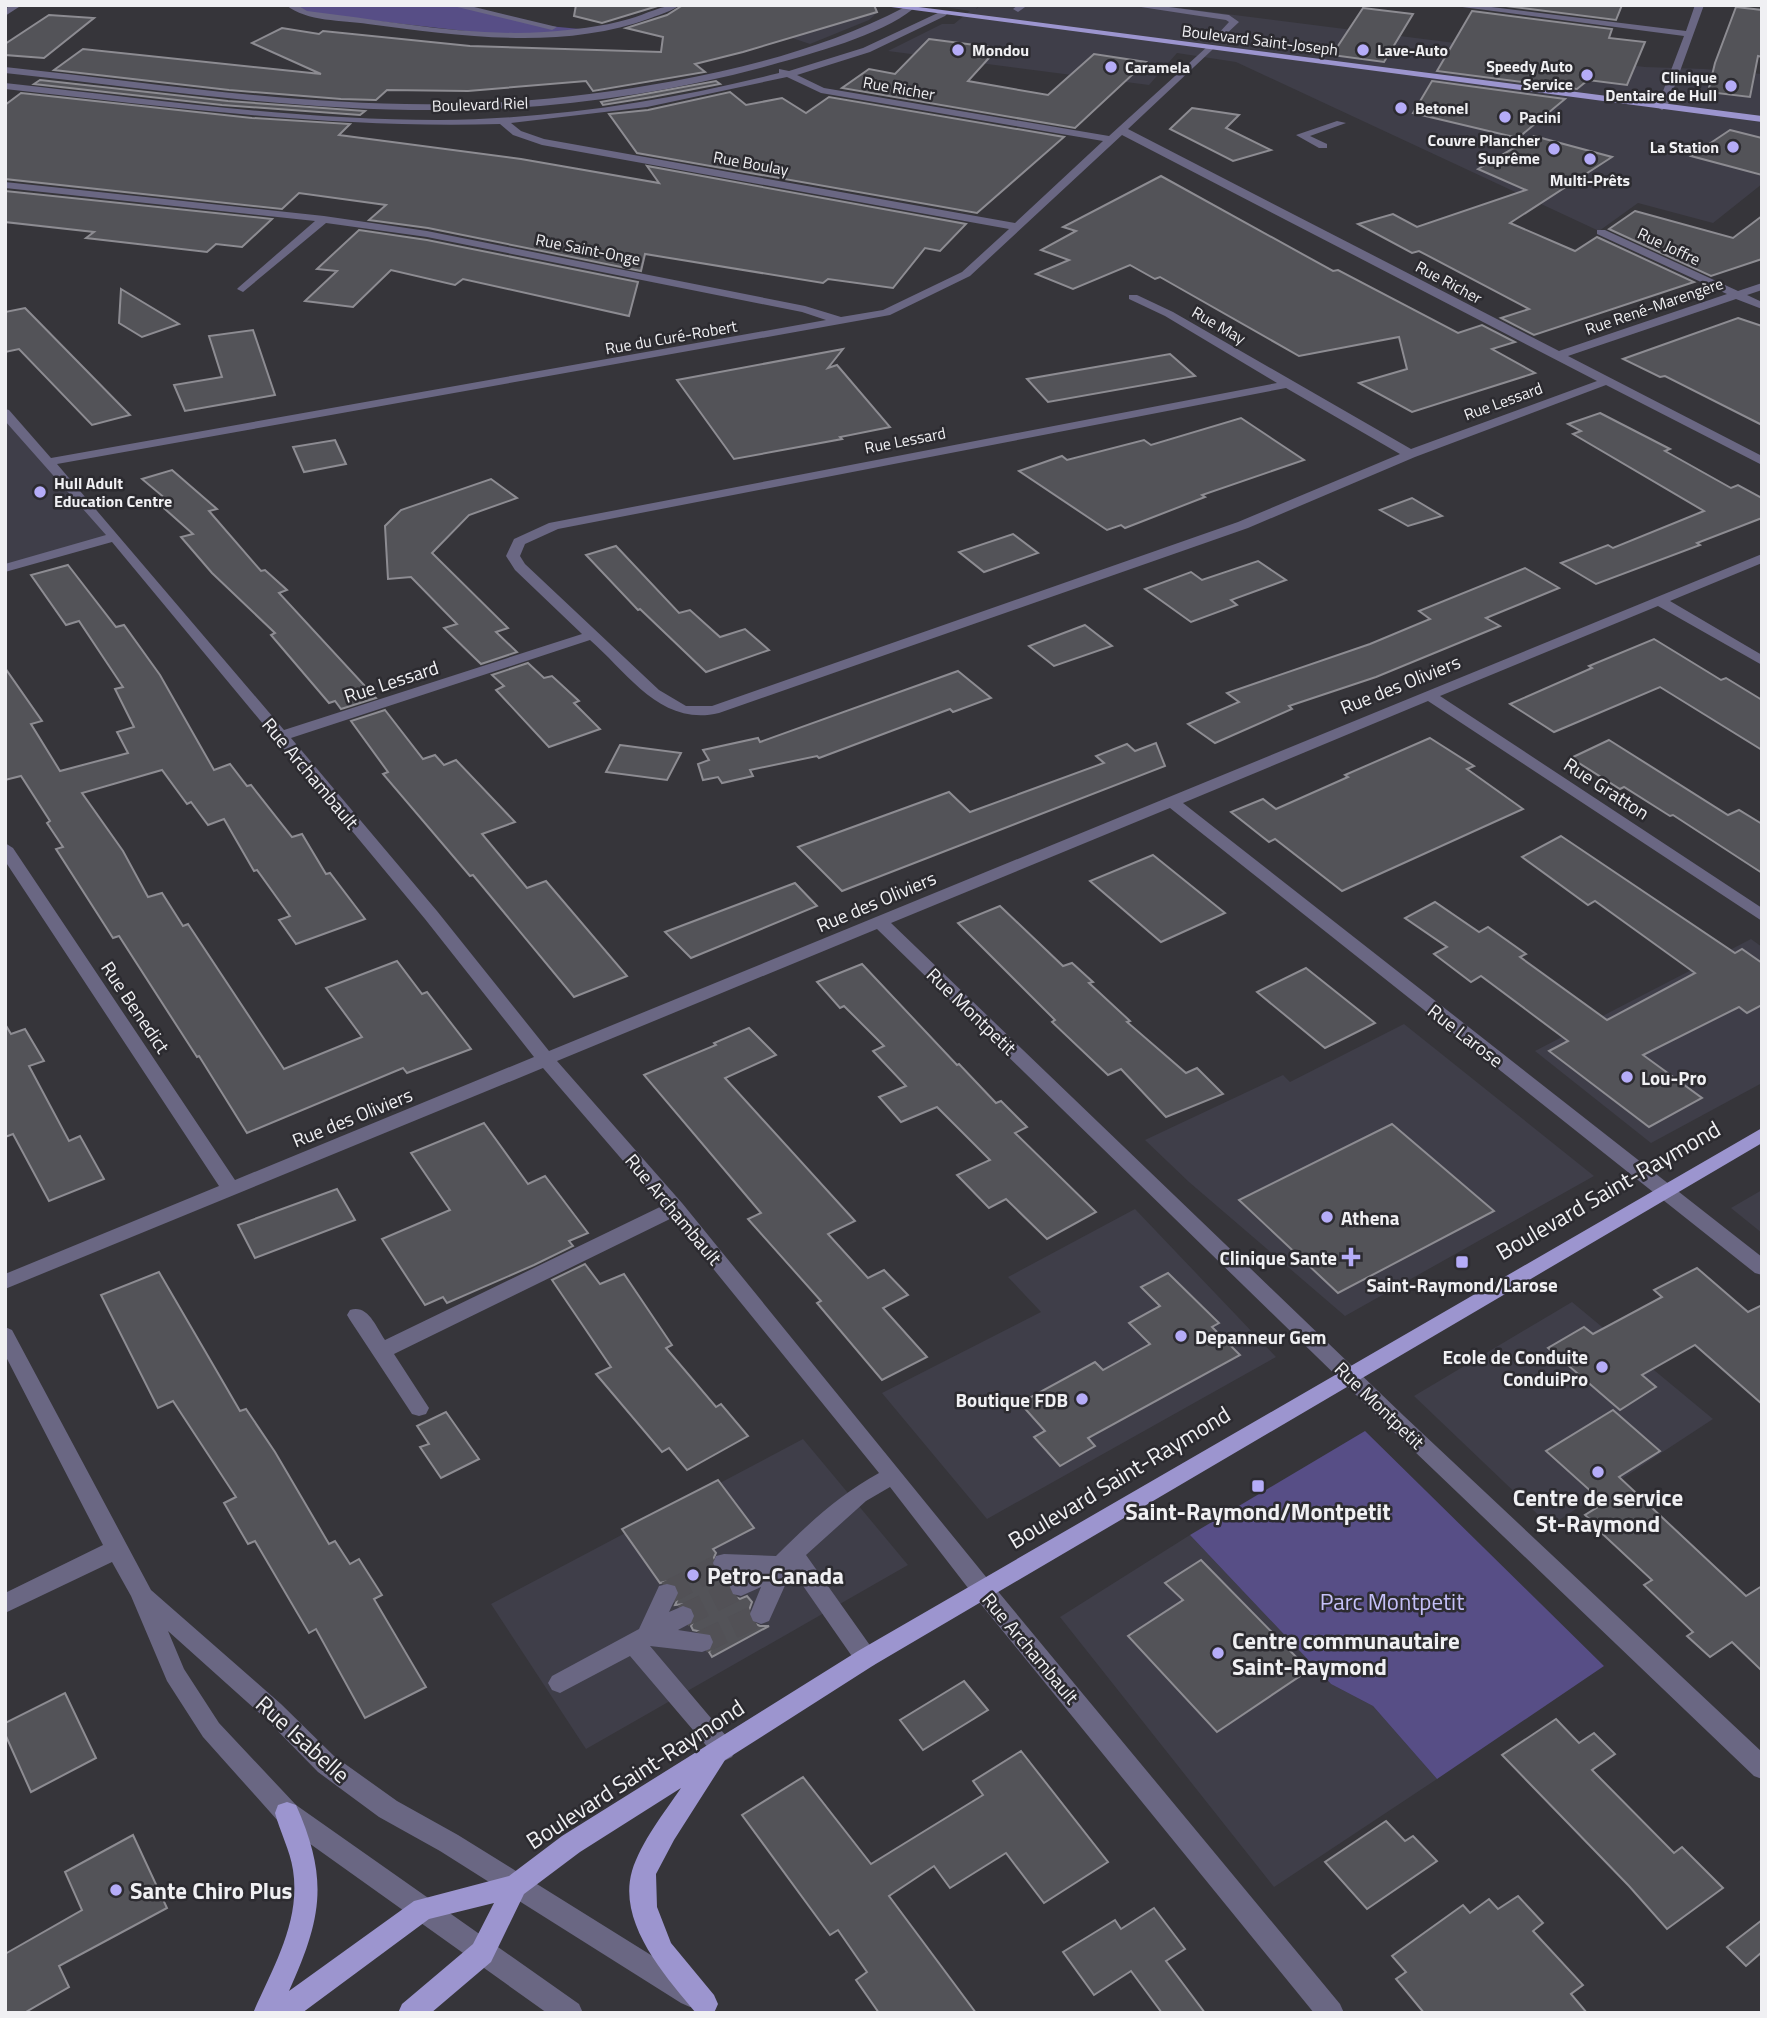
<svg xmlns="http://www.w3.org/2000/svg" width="1767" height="2018" viewBox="0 0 1767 2018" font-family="'Titillium Web',sans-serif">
<rect width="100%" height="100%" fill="#36353a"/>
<g fill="#3f3e49">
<polygon points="833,5 878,12 869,20 810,44 742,21"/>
<polygon points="933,5 979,5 976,9 981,5 1156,5 1645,67 1704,69 1762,74 1762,184 1713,223 1638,203 1599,231 1236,62 1177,53 1149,85 888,51 942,24 954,24 970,11"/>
<polygon points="5,413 115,537 5,568"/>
<polygon points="1751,939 1762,947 1762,1083 1651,1143 1535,1051"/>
<polygon points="1404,1024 1594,1176 1345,1316 1189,1182 1145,1140 1283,1075 1290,1082"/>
<polygon points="1762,1190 1762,1233 1731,1208"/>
<polygon points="1135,1209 1276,1357 987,1519 882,1393 1041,1312 1008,1277"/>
<polygon points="1572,1302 1713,1419 1550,1526 1414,1396"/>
<polygon points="803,1439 908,1565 586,1749 491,1604"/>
<polygon points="1190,1535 1331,1684 1373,1706 1437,1779 1274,1887 1060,1617"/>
</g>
<g fill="#574e86">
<polygon points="290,5 453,5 548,26 580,29 575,33 492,34 305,13"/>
<polygon points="1365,1431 1604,1666 1437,1779 1373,1706 1331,1684 1190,1535"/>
</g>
<g fill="#535358" stroke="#8d8c92" stroke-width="2">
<polygon points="576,5 661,5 602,23 574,16"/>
<polygon points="683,5 874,5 877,12 743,52 695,64 705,72 593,91 586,81 468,91 387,90 376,100 341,99 229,90 54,70 83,49 321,74 252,43 282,28 319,34 323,31 470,46 661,52 663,37 626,28 667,15"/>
<polygon points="1498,5 1622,5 1616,20"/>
<polygon points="1736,7 1762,10 1762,57 1758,56 1750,97 1708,92 1715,63"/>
<polygon points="1363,8 1413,14 1384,62 1332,55"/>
<polygon points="1472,11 1612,29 1609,38 1645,42 1627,85 1588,80 1577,89 1437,71"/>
<polygon points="49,15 94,18 44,58 5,55 5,44"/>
<polygon points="929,39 998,48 968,81 1048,95 1094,54 1146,62 1075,128 842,88 869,69 895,74"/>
<polygon points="40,80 228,101 365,111 360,115 222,105 34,84"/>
<polygon points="716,81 720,84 652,97 603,105 601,102"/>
<polygon points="1432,81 1565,99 1518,138 1413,113"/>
<polygon points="730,92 746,105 782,98 806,113 829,97 1064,137 977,213 637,153 609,114 648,110"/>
<polygon points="21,93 252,118 350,124 339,135 521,159 659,183 647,166 966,224 940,251 925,248 893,288 828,279 823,283 645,254 641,271 428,228 369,220 386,205 299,193 282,209 5,179 5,105"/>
<polygon points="1192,108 1239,115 1226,128 1271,150 1233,161 1170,129"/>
<polygon points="1730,130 1762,138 1762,175 1691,156"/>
<polygon points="1534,136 1612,157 1510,223 1575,251 1597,237 1694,282 1534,335 1501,318 1529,309 1419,251 1412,253 1358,224 1393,214 1417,227 1526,190 1478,169"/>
<polygon points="1161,176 1333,271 1338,270 1458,333 1482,325 1515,342 1492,349 1535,373 1412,412 1359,383 1407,369 1399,337 1299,356 1160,277 1155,279 1130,265 1073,289 1036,274 1069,260 1041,250 1076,231 1063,227"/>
<polygon points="5,191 272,219 242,247 216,244 207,252 86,238 94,232 5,222"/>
<polygon points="1635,211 1733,238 1762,216 1762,259 1711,276 1609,229"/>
<polygon points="359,230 427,240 638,282 629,316 463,279 455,285 391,270 353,307 305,301 337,271 317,269"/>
<polygon points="121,289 179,324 142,337 119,323"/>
<polygon points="25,308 80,364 130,415 92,425 19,349 5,352 5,312"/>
<polygon points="1738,318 1762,326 1762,425 1665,376 1660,377 1623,359"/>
<polygon points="253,330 275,395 185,411 174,385 222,377 209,336"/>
<polygon points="843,349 828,368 837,365 890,427 840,437 842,439 734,459 677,380"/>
<polygon points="1170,354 1195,376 1048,402 1027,379"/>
<polygon points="1600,413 1670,449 1665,451 1731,488 1738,485 1762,498 1762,518 1697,543 1700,545 1596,584 1561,563 1608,545 1613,548 1704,511 1573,434 1581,431 1568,424"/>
<polygon points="1241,418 1304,460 1202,495 1205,497 1125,528 1121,525 1107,530 1019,471 1062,456 1067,460 1144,440 1151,445"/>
<polygon points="335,440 346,464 304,472 293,447"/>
<polygon points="172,470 217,509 209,511 261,571 265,570 287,590 279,593 376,698 341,709 335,701 329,703 271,635 275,633 212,573 181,537 193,534 157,502 166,499 142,479"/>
<polygon points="491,479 517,498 469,515 432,553 508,628 496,632 517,652 481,664 444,628 457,624 411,577 388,579 385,526 401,510"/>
<polygon points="1412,498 1442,516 1408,526 1380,510"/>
<polygon points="1013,534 1038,553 984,572 959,552"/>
<polygon points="616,546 679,613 690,610 720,637 745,629 769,650 706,672 640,609 638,610 586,555"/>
<polygon points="1258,561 1286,580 1231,600 1237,605 1191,622 1145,589 1191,572 1202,580"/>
<polygon points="68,565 116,627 124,625 160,675 214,770 230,764 247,786 251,785 292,837 302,834 326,874 330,873 365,919 296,944 279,920 290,916 257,870 254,871 224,819 208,825 191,802 187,804 162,770 82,793 123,851 148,897 162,893 183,926 188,924 284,1069 362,1037 326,988 397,961 422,994 427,992 471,1049 407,1073 403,1068 247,1133 199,1056 197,1057 119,936 113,938 56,849 63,847 47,823 50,821 21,776 5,780 5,668 42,721 31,724 60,771 128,753 117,732 134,727 115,689 123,687 79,621 66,625 31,575"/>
<polygon points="1525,568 1559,588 1486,618 1500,626 1376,677 1289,706 1292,709 1215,743 1188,724 1239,702 1227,693 1370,644 1430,619 1419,611"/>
<polygon points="1085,625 1112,646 1054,666 1029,646"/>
<polygon points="1654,639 1721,680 1726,678 1762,700 1762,750 1660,687 1554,732 1510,704 1592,668 1589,666"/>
<polygon points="528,663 544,678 552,676 579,701 574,703 600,729 549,747 496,690 504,686 492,675"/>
<polygon points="958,671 991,698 953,712 950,709 819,758 817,756 750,770 753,776 722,783 718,777 703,780 698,764 709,760 703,750 758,738 760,742"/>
<polygon points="385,710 423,759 435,755 444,765 456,760 515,822 482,834 527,888 546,881 627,976 574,997 473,875 470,876 383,774 388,772 351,721"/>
<polygon points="1430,738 1474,766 1467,769 1523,809 1342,891 1275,839 1269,842 1231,812 1263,799 1276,809 1348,777 1345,775"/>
<polygon points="1609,740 1728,815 1739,810 1762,824 1762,873 1673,815 1670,816 1624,787 1620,789 1571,758"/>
<polygon points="1156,743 1165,766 842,891 798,847 949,792 970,812 1104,763 1096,756 1127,744 1135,751"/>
<polygon points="620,745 681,753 667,780 606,772"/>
<polygon points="1561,836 1735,953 1742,949 1762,963 1762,1005 1747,1013 1739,1007 1643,1055 1702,1098 1649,1127 1549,1051 1568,1041 1481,976 1471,982 1434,954 1447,947 1405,918 1435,902 1479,932 1488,927 1526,954 1520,957 1607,1020 1695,973 1595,901 1588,905 1522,857"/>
<polygon points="1153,855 1225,913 1161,942 1090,881"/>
<polygon points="795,883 817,906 691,958 665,932"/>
<polygon points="1000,906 1063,966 1072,963 1093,982 1089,983 1130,1021 1127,1022 1186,1073 1197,1068 1223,1094 1166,1117 1121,1069 1108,1075 1052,1022 1055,1020 958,923"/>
<polygon points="862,964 957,1065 959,1064 996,1103 1001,1101 1027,1127 1015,1133 1096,1212 1047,1239 1006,1199 989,1208 957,1175 990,1160 937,1107 901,1122 879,1097 906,1086 873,1051 884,1046 844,1006 840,1008 817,982"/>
<polygon points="1306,968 1375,1023 1325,1048 1257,992"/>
<polygon points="5,1024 11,1034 25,1029 44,1061 29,1066 69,1141 80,1136 104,1179 49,1201 13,1134 5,1137"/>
<polygon points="749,1028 776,1055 725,1078 855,1221 828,1234 868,1278 884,1270 908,1295 883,1308 927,1357 882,1380 817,1303 821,1301 748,1219 761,1213 644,1075 716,1045 714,1043"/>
<polygon points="484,1123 528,1184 545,1176 588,1233 569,1241 573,1246 534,1265 447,1303 443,1297 425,1305 382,1239 450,1210 411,1153"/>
<polygon points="1392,1124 1494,1211 1338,1293 1239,1200"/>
<polygon points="337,1189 355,1220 255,1258 238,1225"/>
<polygon points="585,1264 600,1284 624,1274 672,1345 666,1348 716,1407 721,1404 748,1436 687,1470 669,1448 662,1452 596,1374 611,1367 552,1280"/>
<polygon points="1697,1268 1748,1312 1762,1305 1762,1404 1695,1345 1642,1375 1656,1387 1620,1410 1548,1348 1584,1327 1593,1334 1662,1297 1654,1290"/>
<polygon points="159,1272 240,1411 246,1409 275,1452 329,1544 335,1541 350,1564 359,1559 382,1595 374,1599 426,1687 365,1718 316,1629 309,1633 255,1541 248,1544 224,1503 236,1497 173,1401 158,1408 101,1295"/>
<polygon points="1168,1273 1219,1323 1212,1327 1240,1355 1088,1438 1095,1446 1060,1466 1034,1437 1045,1431 1020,1403 1095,1362 1103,1370 1150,1344 1129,1323 1160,1306 1141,1287"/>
<polygon points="1613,1410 1660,1451 1619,1477 1746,1596 1762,1586 1762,1671 1732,1642 1710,1657 1687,1636 1693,1632 1644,1585 1652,1580 1594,1526 1596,1525 1585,1515 1604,1503 1546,1451"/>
<polygon points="446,1412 479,1459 441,1478 420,1447 429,1444 417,1426"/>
<polygon points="718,1480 754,1528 713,1549 716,1553 711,1564 716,1573 733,1577 728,1586 731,1595 740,1599 747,1596 752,1602 748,1613 751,1622 760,1626 769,1626 712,1657 709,1652 715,1643 712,1634 693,1630 691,1626 696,1617 693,1608 684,1604 675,1605 680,1594 677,1585 668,1581 660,1583 622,1529"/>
<polygon points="1201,1560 1309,1670 1217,1732 1128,1636 1183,1600 1165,1583"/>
<polygon points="964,1681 988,1710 923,1750 900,1720"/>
<polygon points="65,1693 96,1758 31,1792 5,1734 5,1723"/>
<polygon points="1556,1719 1579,1743 1594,1733 1615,1754 1592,1770 1674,1853 1682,1847 1723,1888 1667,1929 1629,1886 1502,1755"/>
<polygon points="1021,1751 1108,1862 1044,1903 1006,1853 950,1888 934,1866 889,1896 976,2013 879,2013 856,1980 867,1972 838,1930 830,1935 742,1815 803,1777 871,1864 983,1795 973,1781"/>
<polygon points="1386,1821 1405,1841 1413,1836 1437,1861 1367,1909 1325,1862"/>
<polygon points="133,1835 167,1908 59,1966 69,1987 24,2013 5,2013 5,1954 82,1910 65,1872"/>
<polygon points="1518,1896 1543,1923 1533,1931 1583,1985 1571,1994 1587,2013 1424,2013 1396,1979 1406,1972 1392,1956 1463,1905 1470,1913 1489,1899 1498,1909"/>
<polygon points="1154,1908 1185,1949 1166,1961 1205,2013 1162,2013 1131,1971 1094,1995 1063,1952 1115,1920 1121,1929"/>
<polygon points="1762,1920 1762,1952 1746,1966 1727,1947"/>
</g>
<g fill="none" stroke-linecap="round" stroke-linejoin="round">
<g stroke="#525156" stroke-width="23" stroke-dasharray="23 11" stroke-linecap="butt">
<polyline points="667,1593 724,1563"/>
<polyline points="683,1616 741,1587"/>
<polyline points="702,1642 761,1614"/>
</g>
<g fill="#6a6783" fill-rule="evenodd">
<polygon points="11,5 22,5 5,16 5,9"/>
<path d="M 286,5 L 297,5 L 307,11 C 385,20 465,37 544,32 C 572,30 601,27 629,19 C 647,14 661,5 680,5 C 672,11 661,14 651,18 C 561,51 460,36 368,24 C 342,20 307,22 286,5 Z"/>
<polygon points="449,5 466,5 557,27 552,30"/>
<polygon points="1018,5 1028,5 1018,12 1013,9"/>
<polygon points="1128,5 1154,5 1229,15 1239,22 1222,38 1217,35 1229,22 1226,20"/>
<polygon points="1447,5 1475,5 1686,31 1695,5 1704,5 1667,107 1662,110 1657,107 1684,36"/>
<path d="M 905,7 L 913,9 C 881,35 811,54 771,65 C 668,93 559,109 452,110 C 303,112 154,89 5,73 L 5,67 C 154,83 303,107 453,104 C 527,103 601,94 674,81 C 754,66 832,45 905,7 Z"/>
<path d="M 942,11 L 947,14 L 945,16 L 870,52 L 797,75 L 824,88 L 1109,136 L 1208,46 L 1213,49 L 1211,51 L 1128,129 L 1559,351 L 1727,294 L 1597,234 L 1597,230 L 1605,230 L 1738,291 L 1762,283 L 1762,290 L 1747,295 L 1762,302 L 1762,309 L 1736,299 L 1568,356 L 1762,456 L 1762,465 L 1606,385 L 1415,457 L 1248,528 L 719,713 C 661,727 628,673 590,640 L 291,738 L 437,911 L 549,1051 L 1762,554 L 1762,563 L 1670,601 L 1762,655 L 1762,665 L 1658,606 L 1440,696 L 1762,908 L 1762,921 L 1428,701 L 1183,803 L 1762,1257 L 1762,1275 L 1755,1273 L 1170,808 L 891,923 L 1404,1416 L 1762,1752 L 1762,1779 L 1754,1776 L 1390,1428 L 877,929 L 557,1061 L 682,1203 L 991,1583 L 1340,2004 L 1344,2013 L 1314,2013 L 975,1597 L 890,1487 L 866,1501 L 806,1555 L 874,1651 L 877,1658 L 874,1665 L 866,1668 L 858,1665 L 792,1570 L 769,1621 L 761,1624 L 753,1621 L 750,1614 L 761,1587 L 741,1596 L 733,1594 L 730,1587 L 733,1580 L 746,1573 L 716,1570 L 713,1563 L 716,1556 L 724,1554 L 776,1556 C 808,1524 839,1495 879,1473 L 672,1218 L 394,1354 L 429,1408 L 426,1414 L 419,1416 L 412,1414 L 350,1320 L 347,1315 L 350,1310 C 368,1304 376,1327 385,1340 L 662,1206 L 543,1068 L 5,1289 L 5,1274 L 219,1186 L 5,861 L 5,843 L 13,848 L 235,1180 L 534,1057 L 425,919 L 112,542 L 5,572 L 5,564 L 106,535 L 5,421 L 5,409 L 9,410 L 51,458 L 826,320 L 802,312 L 427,237 L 326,223 L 243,292 L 237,289 L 239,287 L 315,221 L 5,188 L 5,182 L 324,216 L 427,231 L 805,306 L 841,317 L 883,310 L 962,272 L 1009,229 L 542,145 L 513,135 L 500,124 C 334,129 170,107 5,89 L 5,83 C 149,99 294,120 439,120 C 553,119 668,101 779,73 L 779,69 L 789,71 L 863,48 ZM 787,77 L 821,93 L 1103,141 L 1015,223 L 544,139 L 521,131 L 511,123 L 647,107 ZM 1122,135 L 1597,381 L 1411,449 L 1173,312 L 1137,295 L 1129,295 L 1129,299 L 1165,316 L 1277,383 L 549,523 L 514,539 L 506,556 L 515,570 L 582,634 L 284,730 L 57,464 L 890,315 L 970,276 ZM 1286,388 L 1400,454 L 1238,522 L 712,706 L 686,706 L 659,690 L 525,564 L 520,556 L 525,544 L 558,529 Z"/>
<polygon points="1337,121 1346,123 1310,136 1327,144 1327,148 1319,148 1296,135"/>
<polygon points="5,1327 12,1330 151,1590 281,1704 334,1756 397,1801 458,1835 699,1985 703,1994 699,2003 690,2007 681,2003 440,1851 379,1817 318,1772 265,1718 168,1631 184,1669 219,1723 296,1805 579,2004 583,2013 547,2013 278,1821 203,1737 167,1681 131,1596 112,1562 5,1613 5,1593 103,1545 5,1355"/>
<polygon points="667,1584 675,1586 678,1593 669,1612 683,1606 691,1609 694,1616 691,1623 678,1630 710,1635 713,1642 710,1649 702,1652 650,1646 732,1743 736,1750 732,1757 724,1761 716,1757 630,1656 560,1693 552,1690 548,1683 552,1676 639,1629 659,1586"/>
</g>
<g fill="#9c95cf" fill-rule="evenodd">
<polygon points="876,5 903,5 1762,116 1762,122"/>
<path d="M 1762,1128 L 1762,1143 L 874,1665 L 725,1760 L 674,1840 L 656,1874 L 657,1907 L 671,1943 L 714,1995 L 718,2004 L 714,2013 L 696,2013 C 666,1977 617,1923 632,1871 C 641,1842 664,1813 681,1788 L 580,1852 L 524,1894 L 491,1962 L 431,2013 L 398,2013 L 402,2004 L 473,1944 L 494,1903 L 429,1919 L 302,2013 L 253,2013 C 273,1967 301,1921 293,1870 C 290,1850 280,1832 275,1813 L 278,1805 L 287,1802 L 296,1805 C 329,1879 322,1918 289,1991 L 414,1901 L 509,1876 L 562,1836 L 858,1651 Z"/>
</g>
</g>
<g fill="#b5acf8" stroke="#2c2b30" stroke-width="2.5">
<circle cx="958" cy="50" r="7"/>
<circle cx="1363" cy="50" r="7"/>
<circle cx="1111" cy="67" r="7"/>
<circle cx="1587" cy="75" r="7"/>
<circle cx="1731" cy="86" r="7"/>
<circle cx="1401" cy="108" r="7"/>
<circle cx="1505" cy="117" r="7"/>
<circle cx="1733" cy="147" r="7"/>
<circle cx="1554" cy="149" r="7"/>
<circle cx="1590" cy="159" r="7"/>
<circle cx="40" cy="492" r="7"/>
<circle cx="1627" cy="1077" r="7"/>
<circle cx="1327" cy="1217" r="7"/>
<path d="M1347.5 1246.5h7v7h7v7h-7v7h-7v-7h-7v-7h7z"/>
<rect x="1455" y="1255" width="14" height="14" rx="3.5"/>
<circle cx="1181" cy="1336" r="7"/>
<circle cx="1602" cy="1367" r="7"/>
<circle cx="1082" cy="1399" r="7"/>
<circle cx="1598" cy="1472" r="7"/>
<rect x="1251" y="1479" width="14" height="14" rx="3.5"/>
<circle cx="693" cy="1575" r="7"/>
<circle cx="1218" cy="1653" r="7"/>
<circle cx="116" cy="1890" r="7"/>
</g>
<g text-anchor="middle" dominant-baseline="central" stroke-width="5" stroke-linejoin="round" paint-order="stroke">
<g font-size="16" fill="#f0f0f3" stroke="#2c2b30">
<text transform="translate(1260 40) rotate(7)">Boulevard Saint-Joseph</text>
<text transform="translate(899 88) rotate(10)">Rue Richer</text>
<text transform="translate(480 104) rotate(-2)">Boulevard Riel</text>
<text transform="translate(751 163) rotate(10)">Rue Boulay</text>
<text transform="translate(1669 246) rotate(25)">Rue Joffre</text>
<text transform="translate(588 249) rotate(11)">Rue Saint-Onge</text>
<text transform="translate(1449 282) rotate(28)">Rue Richer</text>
<text transform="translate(1654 306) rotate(-19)">Rue René-Marengère</text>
<text transform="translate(1219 325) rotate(30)">Rue May</text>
<text transform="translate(671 337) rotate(-10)">Rue du Curé-Robert</text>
<text transform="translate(1503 401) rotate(-20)">Rue Lessard</text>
<text transform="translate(905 440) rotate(-11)">Rue Lessard</text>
</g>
<g font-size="16" font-weight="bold" fill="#f0f0f3" stroke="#2c2b30" text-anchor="start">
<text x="972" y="50">Mondou</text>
<text x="1377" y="50">Lave-Auto</text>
<text x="1573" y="66" text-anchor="end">Speedy Auto<tspan x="1573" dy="18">Service</tspan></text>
<text x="1125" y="67">Caramela</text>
<text x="1717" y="77" text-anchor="end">Clinique<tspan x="1717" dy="18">Dentaire de Hull</tspan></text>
<text x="1415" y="108">Betonel</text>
<text x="1519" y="117">Pacini</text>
<text x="1540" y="140" text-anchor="end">Couvre Plancher<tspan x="1540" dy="18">Suprême</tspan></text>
<text x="1719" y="147" text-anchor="end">La Station</text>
<text x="1590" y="180" text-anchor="middle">Multi-Prêts</text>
<text x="54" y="483">Hull Adult<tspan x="54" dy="18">Education Centre</tspan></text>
</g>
<g font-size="19" fill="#f0f0f3" stroke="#2c2b30">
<text transform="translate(391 681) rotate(-18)">Rue Lessard</text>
<text transform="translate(1400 684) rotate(-22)">Rue des Oliviers</text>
<text transform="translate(311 773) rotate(50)">Rue Archambault</text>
<text transform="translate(1607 788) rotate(33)">Rue Gratton</text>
<text transform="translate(876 901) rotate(-23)">Rue des Oliviers</text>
<text transform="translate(136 1007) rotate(56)">Rue Benedict</text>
<text transform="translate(972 1011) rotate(44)">Rue Montpetit</text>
<text transform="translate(1466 1035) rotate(38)">Rue Larose</text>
<text transform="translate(352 1117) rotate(-22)">Rue des Oliviers</text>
<text transform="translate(674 1209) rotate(50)">Rue Archambault</text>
<text transform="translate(1380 1405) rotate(44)">Rue Montpetit</text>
<text transform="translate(1031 1648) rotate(50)">Rue Archambault</text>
</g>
<g font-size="19" font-weight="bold" fill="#f0f0f3" stroke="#2c2b30" text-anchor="start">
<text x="1641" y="1077">Lou-Pro</text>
<text x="1341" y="1217">Athena</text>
<text x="1337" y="1257" text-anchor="end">Clinique Sante</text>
<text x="1462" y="1284" text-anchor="middle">Saint-Raymond/Larose</text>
<text x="1195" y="1336">Depanneur Gem</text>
<text x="1588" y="1356" text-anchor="end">Ecole de Conduite<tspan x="1588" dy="22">ConduiPro</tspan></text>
<text x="1068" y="1399" text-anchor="end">Boutique FDB</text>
</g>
<g font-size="23" fill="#f0f0f3" stroke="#2c2b30">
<text transform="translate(1608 1190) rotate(-30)">Boulevard Saint-Raymond</text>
<text transform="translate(1119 1477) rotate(-31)">Boulevard Saint-Raymond</text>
<text transform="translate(303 1739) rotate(42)">Rue Isabelle</text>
<text transform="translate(635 1774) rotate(-33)">Boulevard Saint-Raymond</text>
</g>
<g font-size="23" font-weight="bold" fill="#f0f0f3" stroke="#2c2b30" text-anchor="start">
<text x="1598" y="1497" text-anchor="middle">Centre de service<tspan x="1598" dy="26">St-Raymond</tspan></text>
<text x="1258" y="1511" text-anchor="middle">Saint-Raymond/Montpetit</text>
<text x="707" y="1575">Petro-Canada</text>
<text x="1232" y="1640">Centre communautaire<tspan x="1232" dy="26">Saint-Raymond</tspan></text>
<text x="130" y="1890">Sante Chiro Plus</text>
</g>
<g font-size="23" fill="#c6c1f8" stroke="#2c2b30">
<text x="1392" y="1601">Parc Montpetit</text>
</g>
</g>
<rect width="1767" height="2018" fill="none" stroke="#f0f0f3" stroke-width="14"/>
</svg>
